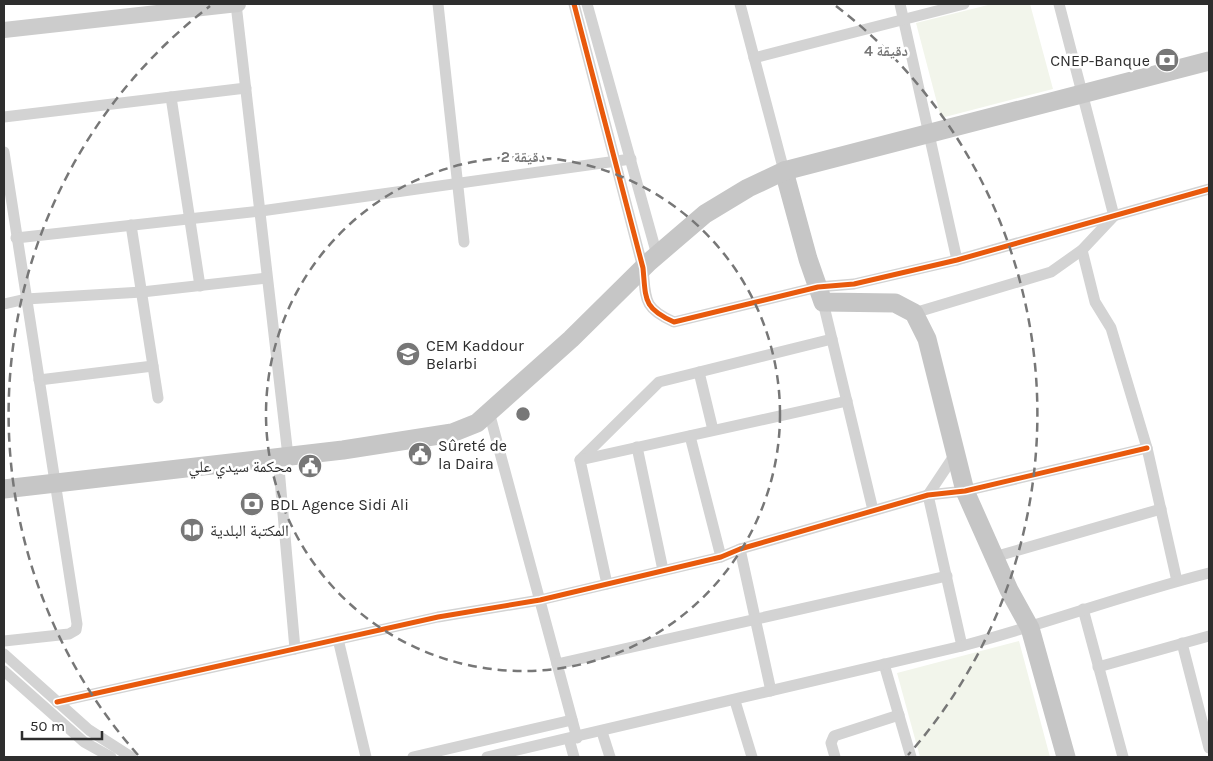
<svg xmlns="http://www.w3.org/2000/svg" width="1213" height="761" viewBox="0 0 1213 761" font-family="Karla,'Noto Naskh Arabic',sans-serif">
<rect width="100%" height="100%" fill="#fff"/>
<g fill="#f2f5eb">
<polygon points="992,4 1030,4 1053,89 941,118 916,23"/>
<polygon points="1019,641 1050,757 920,757 897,673"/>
</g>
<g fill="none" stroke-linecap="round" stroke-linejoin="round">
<g stroke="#d3d3d3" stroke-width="11">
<polyline points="236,4 288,456"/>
<polyline points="438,4 464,242"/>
<path d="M 574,4 L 643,268 C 646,300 643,308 674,322 L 818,287 L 854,284 L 957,260 L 1209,189"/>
<polyline points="587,4 657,255"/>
<polyline points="740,4 784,171"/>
<polyline points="900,4 957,260"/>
<polyline points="754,58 964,4"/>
<polyline points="171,97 200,286"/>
<polyline points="4,117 246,88"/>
<polyline points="4,152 77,624 76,630 69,634 4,641"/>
<polyline points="131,225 158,398"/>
<polyline points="16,238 261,211 631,159"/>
<polyline points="1082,250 1095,302 1111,328 1147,448 1177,581"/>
<polyline points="823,302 873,510"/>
<polyline points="4,304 26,299 142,292 267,278"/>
<polyline points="914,313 1051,272 1082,250 1114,216 1059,4"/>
<polyline points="699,372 713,430"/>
<polyline points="39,380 153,366"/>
<polyline points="489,412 577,738"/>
<polyline points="690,436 721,557"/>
<polyline points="637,447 663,570"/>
<polyline points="956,453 928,495 962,646"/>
<polyline points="278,457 295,649"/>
<polyline points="580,460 659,382 832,339"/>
<polyline points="740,549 771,691"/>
<polyline points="994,557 1161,509"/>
<polyline points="607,584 580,460 847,401"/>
<polyline points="1083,609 1123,757"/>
<polyline points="338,639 366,757"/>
<polyline points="1182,643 1209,748"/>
<polyline points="4,654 89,730 131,757"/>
<polyline points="557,664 947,576"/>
<polyline points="884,664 911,757"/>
<polyline points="1098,667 1209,636"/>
<polyline points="4,671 84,742 111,757"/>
<polyline points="735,701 752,757"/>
<polyline points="57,702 438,617 540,600 721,557 740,549 928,495 965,491 1147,448"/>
<polyline points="602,732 610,757"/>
<polyline points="569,739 574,757"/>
<polyline points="413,757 572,720"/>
<path d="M 487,757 L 962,646 C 1045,624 1126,594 1209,573"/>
<polyline points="835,757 831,743 834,736 899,715"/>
</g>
<polyline stroke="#ccc" stroke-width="16" points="4,30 238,4"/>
<g stroke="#c6c6c6" stroke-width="19">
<polyline points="784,171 808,259 823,302 895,303 914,313 927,339 965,491 1009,590 1030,628 1066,757"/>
<polyline points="4,489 343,450 452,433 477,423 571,339 649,262 705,214 748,188 784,171 1209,61"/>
</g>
<g stroke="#fff" stroke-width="8">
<g id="cycleway">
<path d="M 574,4 L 643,268 C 646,300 643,308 674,322 L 818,287 L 854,284 L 957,260 L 1209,189"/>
<polyline points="57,702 438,617 540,600 721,557 740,549 928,495 965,491 1147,448"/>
</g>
</g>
<use href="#cycleway" stroke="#e8590c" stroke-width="5"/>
</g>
<g fill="none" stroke="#777" stroke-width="2.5" stroke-dasharray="9 6">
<circle cx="523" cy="414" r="257"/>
<path d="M138 755A514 514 0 0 1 210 6M836 6A514 514 0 0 1 908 755"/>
</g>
<defs>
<g id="bank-disc" transform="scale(1.25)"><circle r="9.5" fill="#777" stroke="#fff"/><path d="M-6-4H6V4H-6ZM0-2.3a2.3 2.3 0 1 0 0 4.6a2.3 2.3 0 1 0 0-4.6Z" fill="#fff"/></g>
<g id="school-disc" transform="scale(1.25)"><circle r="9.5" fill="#777" stroke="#fff"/><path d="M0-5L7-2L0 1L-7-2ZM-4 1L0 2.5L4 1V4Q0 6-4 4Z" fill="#fff"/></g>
<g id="civic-disc" transform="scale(1.25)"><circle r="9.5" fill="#777" stroke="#fff"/><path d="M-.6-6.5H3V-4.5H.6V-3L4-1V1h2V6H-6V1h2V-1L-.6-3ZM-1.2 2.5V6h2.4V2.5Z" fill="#fff"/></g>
<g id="library-disc" transform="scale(1.25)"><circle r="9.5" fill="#777" stroke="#fff"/><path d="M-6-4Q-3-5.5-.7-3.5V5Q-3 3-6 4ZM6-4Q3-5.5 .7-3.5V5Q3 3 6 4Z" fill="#fff"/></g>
</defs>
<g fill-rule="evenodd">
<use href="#bank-disc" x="1167" y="60"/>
<use href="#school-disc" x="408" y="354"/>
<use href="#civic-disc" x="420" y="454"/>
<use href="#civic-disc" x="310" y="466"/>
<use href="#bank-disc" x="252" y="504"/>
<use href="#library-disc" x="192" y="530"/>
</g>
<g text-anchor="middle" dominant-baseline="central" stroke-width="5" stroke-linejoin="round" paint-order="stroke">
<g font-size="16" fill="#2e2e2e" stroke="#fff" text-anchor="start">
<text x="1150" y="60" text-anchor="end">CNEP-Banque</text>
<text x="426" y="345">CEM Kaddour<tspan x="426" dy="18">Belarbi</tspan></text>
<text x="438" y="445">Sûreté de<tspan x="438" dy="18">la Daira</tspan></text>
<text x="292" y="466" text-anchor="end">محكمة سيدي علي</text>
<text x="270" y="504">BDL Agence Sidi Ali</text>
<text x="210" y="530">المكتبة البلدية</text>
</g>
</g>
<circle cx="523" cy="414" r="8" fill="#777" stroke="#fff" stroke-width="2.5"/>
<g font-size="15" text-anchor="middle" font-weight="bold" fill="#777" stroke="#fff" stroke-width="5" stroke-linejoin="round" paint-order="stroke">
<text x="886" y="56">4 دقيقة</text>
<text x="523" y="162">2 دقيقة</text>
</g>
<rect width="1213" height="761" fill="none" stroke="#2e2e2e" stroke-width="10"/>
<path d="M22 731v8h80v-8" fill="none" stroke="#2e2e2e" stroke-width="2.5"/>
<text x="30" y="731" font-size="15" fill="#2e2e2e" stroke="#ffffff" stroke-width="4" paint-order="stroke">50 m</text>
</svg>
